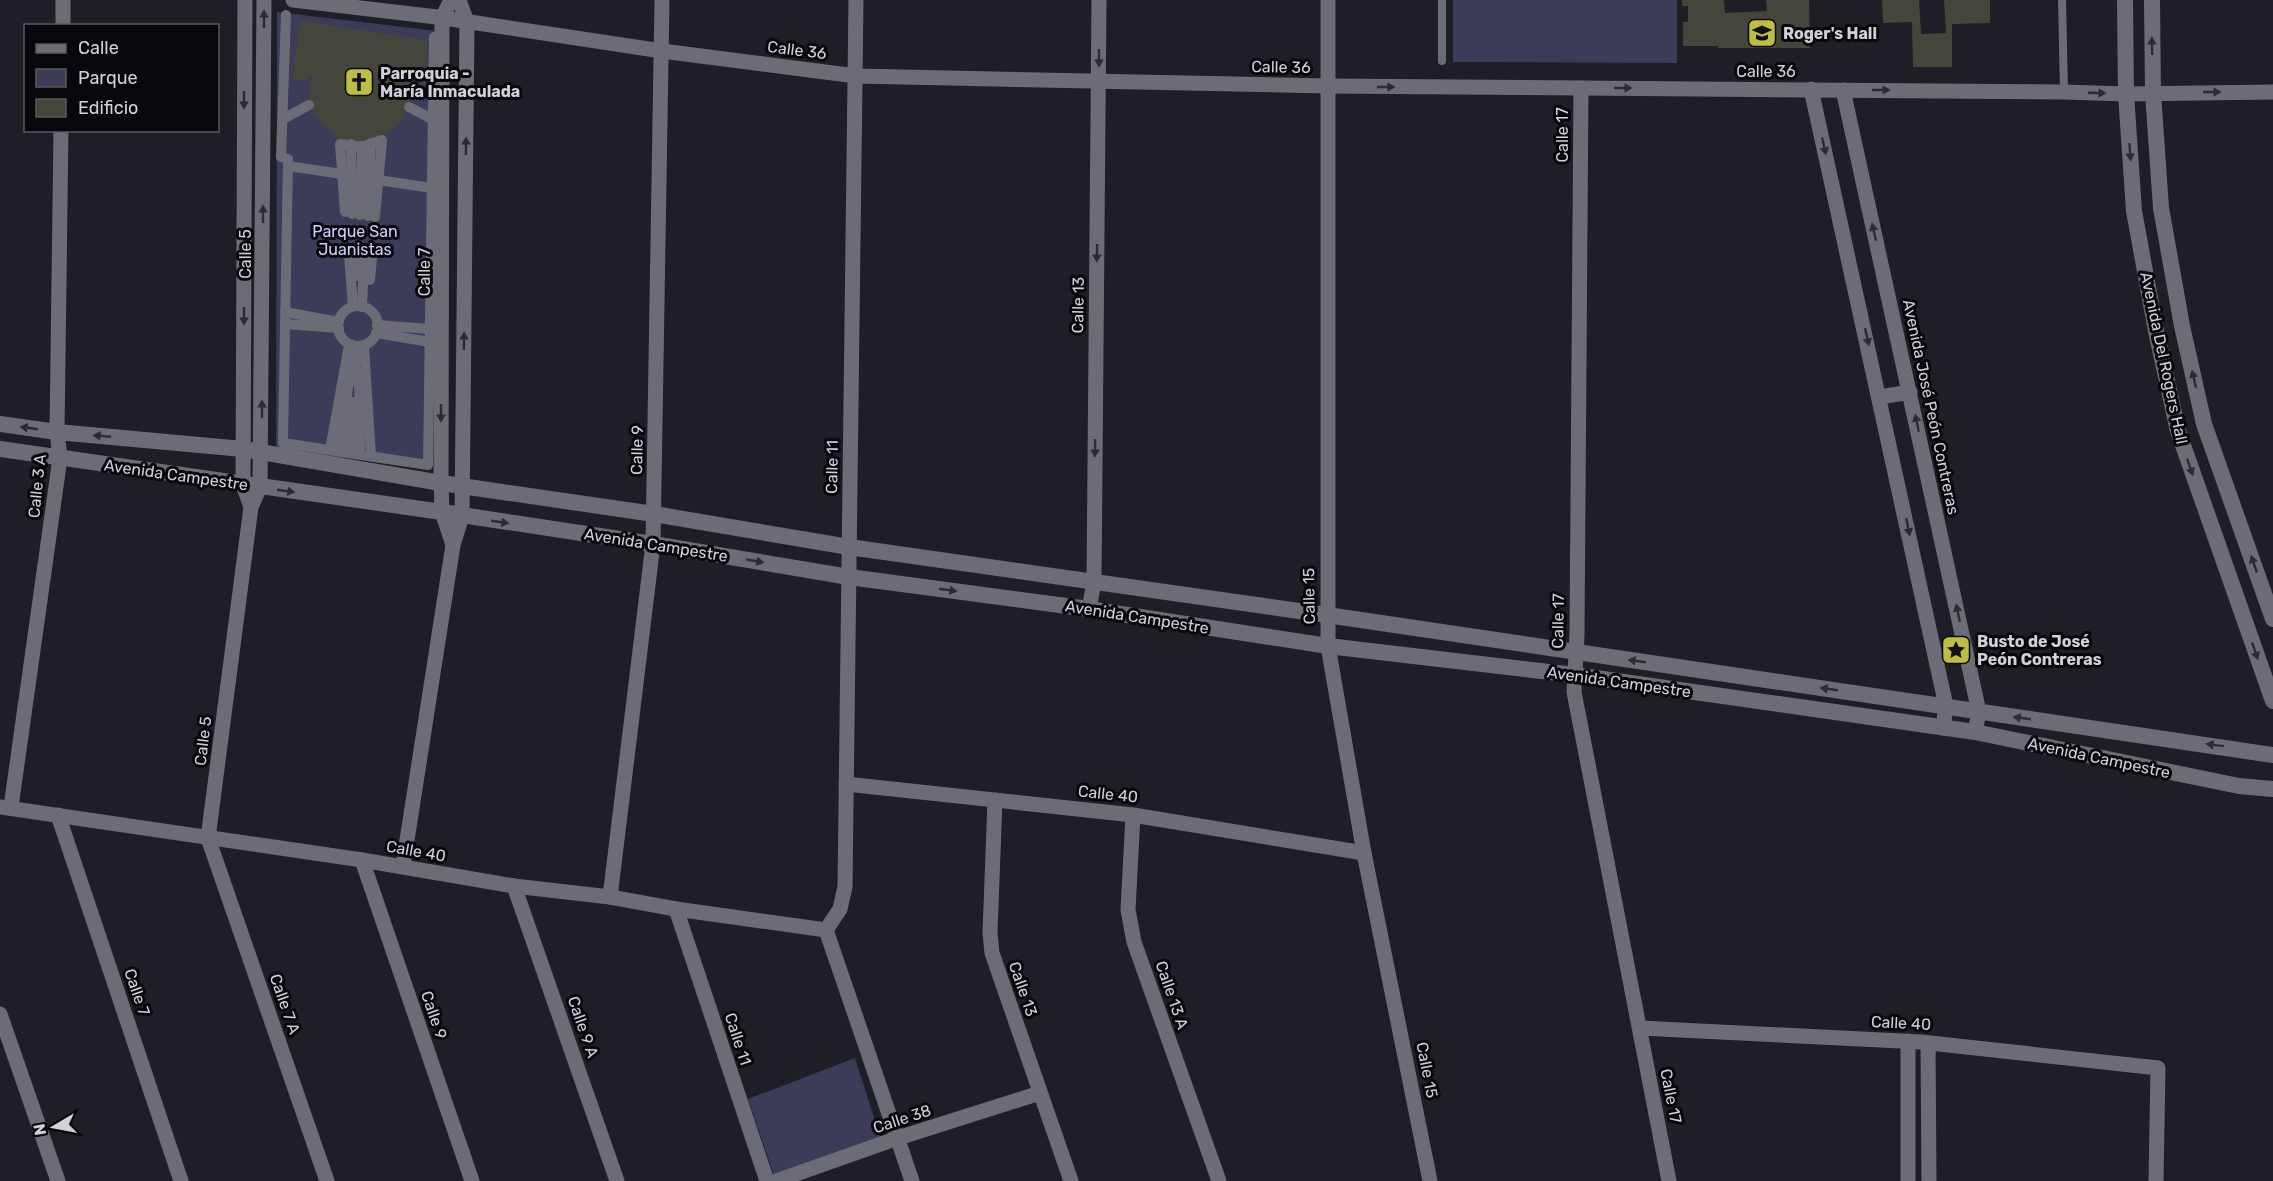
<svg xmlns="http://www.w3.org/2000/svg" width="2273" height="1181" viewBox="0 0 2273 1181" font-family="Rubik,sans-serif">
<rect width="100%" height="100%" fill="#1e1e26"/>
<g fill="#3c3b58">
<polygon points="1453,0 1677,0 1677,63 1453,62"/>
<polygon points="277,12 437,31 432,470 276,449"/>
<polygon points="855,1058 881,1139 774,1175 748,1099"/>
</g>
<g fill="#45463b">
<polygon points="1682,0 1724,0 1725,13 1767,11 1766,0 1809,0 1810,48 1718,48 1718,46 1683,46 1683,22 1688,22 1688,6 1682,6"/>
<polygon points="1882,0 1919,0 1921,34 1946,33 1944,0 1990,0 1990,23 1952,24 1952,67 1913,67 1912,22 1883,23"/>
<polygon points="300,21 427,40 427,82 411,83 410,78 407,79 410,87 410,103 405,109 404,118 392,130 384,136 365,142 341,140 331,133 328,128 322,126 320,120 314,117 312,106 308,99 311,91 309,84 313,76 309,76 308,81 292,80"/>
</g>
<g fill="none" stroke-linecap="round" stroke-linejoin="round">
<g stroke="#6b6c76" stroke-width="8">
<polyline points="1442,0 1442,61"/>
<polyline points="2062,0 2064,92"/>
</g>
<g stroke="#6b6c76" stroke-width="10">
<polyline points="286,15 281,157 288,159 283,443 428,465 434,37"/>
<polyline points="409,107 432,119"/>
<polyline points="283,119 309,105"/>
<polyline points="351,144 352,214"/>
<polyline points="288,166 342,174"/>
<polyline points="378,180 432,188"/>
<polyline points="345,212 340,144 362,147 382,140 375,217"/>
<polyline points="360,215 362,146"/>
<polyline points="368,216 371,143"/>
<polyline points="349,255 353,306"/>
<polyline points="356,256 357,276"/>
<polyline points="370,280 372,258"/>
<circle cx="358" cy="326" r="20"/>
<polyline points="362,307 364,257"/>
<polyline points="285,312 339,322"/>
<polyline points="285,324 339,328"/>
<polyline points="377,325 430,329"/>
<polyline points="376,333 430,342"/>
<polyline points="364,347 371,456"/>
<polyline points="359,374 360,454"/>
<polyline points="354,381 356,346"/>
<polyline points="330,450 349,345"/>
<polyline points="340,452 350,372"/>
<polyline points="350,453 353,402"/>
</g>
<g stroke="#6b6c76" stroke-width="15">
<polyline points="245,0 243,485 251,507"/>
<polyline points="264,0 260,487 251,507 208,838 327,1181"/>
<polyline points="293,0 437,17 662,51 856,76 1327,86 2064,92 2126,94 2273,92"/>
<polyline points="451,0 442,18 441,483 442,512 453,545"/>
<polyline points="1328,0 1328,646 1364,853 1430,1181"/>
<polyline points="63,26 63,0"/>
<polyline points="1581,88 1577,635 1574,692 1669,1181"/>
<polyline points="1811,89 1946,706 1943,728"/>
<polyline points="1843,90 1979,712 1975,732"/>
<polyline points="1880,397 1910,392"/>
<polyline points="1089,609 1094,582 1099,0"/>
<polyline points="846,784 1133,815 1364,853"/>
<polyline points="995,800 990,933 992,953 1071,1181"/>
<polyline points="0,807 362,860 514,886 610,897 676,909 826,930"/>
<polyline points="11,807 60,458 57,432 61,130"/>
<polyline points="58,815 181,1181"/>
<polyline points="1133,815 1128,910 1134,942 1219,1181"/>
<polyline points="362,860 472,1181"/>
<polyline points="403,866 453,545 462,516 467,22 459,0"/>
<polyline points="514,886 617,1181"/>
<polyline points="610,897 653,544 662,0"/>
<polyline points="676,909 767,1181"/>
<polyline points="826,930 840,909 845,887 856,0"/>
<polyline points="826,930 912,1181"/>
<polyline points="0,1014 58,1181"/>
<polyline points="1640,1028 1921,1042 2158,1068 2156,1181"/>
<polyline points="1908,1041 1908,1181"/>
<polyline points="1928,1043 1929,1181"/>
<polyline points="776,1181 898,1138 1040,1093"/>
</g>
<g stroke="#6b6c76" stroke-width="16">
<polyline points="2125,0 2126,94 2134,211 2156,331 2178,431 2273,701"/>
<polyline points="2152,0 2153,93 2161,208 2182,326 2204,424 2273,619"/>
<polyline points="0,424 57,432 243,449 441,483 654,514 849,547 1327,615 2273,755"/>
<polyline points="0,449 442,512 653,544 849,577 1089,609 1328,646 1575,675 1975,732 2239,786 2273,789"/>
</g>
</g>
<defs><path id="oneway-solid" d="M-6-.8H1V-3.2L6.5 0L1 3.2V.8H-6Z" transform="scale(1.5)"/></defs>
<g fill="#2b2b31">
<use href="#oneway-solid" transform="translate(264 19) rotate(-90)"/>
<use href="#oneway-solid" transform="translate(2152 46) rotate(-91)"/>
<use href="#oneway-solid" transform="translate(1099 58) rotate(90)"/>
<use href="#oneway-solid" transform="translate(1386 87)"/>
<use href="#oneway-solid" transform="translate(1623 88)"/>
<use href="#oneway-solid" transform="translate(1881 90)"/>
<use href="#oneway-solid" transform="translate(2212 92)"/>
<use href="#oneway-solid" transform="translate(2097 93) rotate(2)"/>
<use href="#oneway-solid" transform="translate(244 100) rotate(90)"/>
<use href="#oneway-solid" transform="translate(466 146) rotate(-89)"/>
<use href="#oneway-solid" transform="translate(1824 146) rotate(77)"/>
<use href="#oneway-solid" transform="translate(2130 152) rotate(86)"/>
<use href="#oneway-solid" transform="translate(263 214) rotate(-90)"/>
<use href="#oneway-solid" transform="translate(1874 232) rotate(-103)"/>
<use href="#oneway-solid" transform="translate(1097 253) rotate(91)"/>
<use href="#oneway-solid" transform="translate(244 316) rotate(90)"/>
<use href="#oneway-solid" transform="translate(1867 337) rotate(77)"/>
<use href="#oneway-solid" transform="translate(464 341) rotate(-89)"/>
<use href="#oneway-solid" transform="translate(2194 379) rotate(-103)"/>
<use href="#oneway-solid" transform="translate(262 409) rotate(-90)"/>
<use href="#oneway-solid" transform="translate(441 413) rotate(90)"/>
<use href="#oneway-solid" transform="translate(1917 423) rotate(-102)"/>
<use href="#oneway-solid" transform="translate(29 428) rotate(-172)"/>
<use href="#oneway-solid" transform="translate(102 436) rotate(-175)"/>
<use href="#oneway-solid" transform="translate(1095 448) rotate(91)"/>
<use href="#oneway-solid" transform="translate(2190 467) rotate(71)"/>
<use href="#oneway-solid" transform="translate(286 491) rotate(8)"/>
<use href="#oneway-solid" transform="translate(500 522) rotate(8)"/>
<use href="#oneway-solid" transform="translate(1908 527) rotate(78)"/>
<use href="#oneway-solid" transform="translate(755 561) rotate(10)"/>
<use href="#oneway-solid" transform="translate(2254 564) rotate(-109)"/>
<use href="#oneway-solid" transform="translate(948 590) rotate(8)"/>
<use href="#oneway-solid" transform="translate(1958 613) rotate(-102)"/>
<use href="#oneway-solid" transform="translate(2255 651) rotate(71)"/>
<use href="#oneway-solid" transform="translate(1637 661) rotate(-172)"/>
<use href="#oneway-solid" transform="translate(1829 689) rotate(-172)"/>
<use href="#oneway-solid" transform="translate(2022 718) rotate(-172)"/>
<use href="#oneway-solid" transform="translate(2215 745) rotate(-173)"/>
</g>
<defs>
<g id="school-square" transform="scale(1.5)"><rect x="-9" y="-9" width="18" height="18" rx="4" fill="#bebf42" stroke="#08080c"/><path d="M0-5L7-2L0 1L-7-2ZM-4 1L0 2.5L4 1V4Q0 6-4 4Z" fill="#111"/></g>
<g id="church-square" transform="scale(1.5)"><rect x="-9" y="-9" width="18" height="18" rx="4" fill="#bebf42" stroke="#08080c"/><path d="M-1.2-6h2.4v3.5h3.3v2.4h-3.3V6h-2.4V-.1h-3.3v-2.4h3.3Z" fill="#111"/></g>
<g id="sight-square" transform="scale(1.5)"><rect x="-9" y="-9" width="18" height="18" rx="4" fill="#bebf42" stroke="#08080c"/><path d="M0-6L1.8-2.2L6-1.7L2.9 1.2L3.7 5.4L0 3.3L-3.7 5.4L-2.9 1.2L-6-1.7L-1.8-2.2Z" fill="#111"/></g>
</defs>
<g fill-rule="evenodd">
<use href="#school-square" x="1762" y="33"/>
<use href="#church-square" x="359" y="82"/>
<use href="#sight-square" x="1956" y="650"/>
</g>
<g text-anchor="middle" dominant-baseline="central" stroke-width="6" stroke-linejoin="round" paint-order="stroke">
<g font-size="16" font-weight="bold" fill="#d1d1d8" stroke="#08080c" text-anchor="start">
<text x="1783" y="33">Roger's Hall</text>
<text x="380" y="73">Parroquia -<tspan x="380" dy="18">María Inmaculada</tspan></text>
<text x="1977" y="641">Busto de José<tspan x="1977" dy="18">Peón Contreras</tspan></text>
</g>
<g font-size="16" fill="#d1d1d8" stroke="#08080c">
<text transform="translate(797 50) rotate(7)">Calle 36</text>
<text transform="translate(1281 67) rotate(1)">Calle 36</text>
<text x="1766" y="71">Calle 36</text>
<text transform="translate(1562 135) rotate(-90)">Calle 17</text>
<text transform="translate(245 254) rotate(-90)">Calle 5</text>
<text transform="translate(424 272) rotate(-90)">Calle 7</text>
<text transform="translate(1078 305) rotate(-89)">Calle 13</text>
<text transform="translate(2164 358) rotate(78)">Avenida Del Rogers Hall</text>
<text transform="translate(1931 407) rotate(78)">Avenida José Peón Contreras</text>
<text transform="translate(637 450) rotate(-89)">Calle 9</text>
<text transform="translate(832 467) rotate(-89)">Calle 11</text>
<text transform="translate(176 475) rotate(8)">Avenida Campestre</text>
<text transform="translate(37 486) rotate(-84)">Calle 3 A</text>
<text transform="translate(656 545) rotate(9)">Avenida Campestre</text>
<text transform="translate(1309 596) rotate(-91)">Calle 15</text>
<text transform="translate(1137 617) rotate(9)">Avenida Campestre</text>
<text transform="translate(1558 621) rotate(-89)">Calle 17</text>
<text transform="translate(1619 682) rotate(8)">Avenida Campestre</text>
<text transform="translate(203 741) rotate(-83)">Calle 5</text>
<text transform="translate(2099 758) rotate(12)">Avenida Campestre</text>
<text transform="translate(1108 794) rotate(6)">Calle 40</text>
<text transform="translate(416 851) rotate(10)">Calle 40</text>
<text transform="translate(1023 989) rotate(71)">Calle 13</text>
<text transform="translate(137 992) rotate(71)">Calle 7</text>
<text transform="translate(1172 995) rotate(71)">Calle 13 A</text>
<text transform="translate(285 1004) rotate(71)">Calle 7 A</text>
<text transform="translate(434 1015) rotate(71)">Calle 9</text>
<text transform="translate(1901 1023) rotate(3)">Calle 40</text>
<text transform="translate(583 1027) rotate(71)">Calle 9 A</text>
<text transform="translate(738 1039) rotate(72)">Calle 11</text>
<text transform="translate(1427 1070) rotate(79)">Calle 15</text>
<text transform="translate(1671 1096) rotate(79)">Calle 17</text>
<text transform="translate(902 1119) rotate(-18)">Calle 38</text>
</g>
<g font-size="16" fill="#cecdfd" stroke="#08080c">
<text x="355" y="231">Parque San<tspan x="355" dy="18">Juanistas</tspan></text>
</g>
</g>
<rect x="24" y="24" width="195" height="108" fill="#08080c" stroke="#58585e" stroke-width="1.5"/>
<rect x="36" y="44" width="30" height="9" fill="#6b6c76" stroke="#58585e" stroke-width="1.5"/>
<text x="78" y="54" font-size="18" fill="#d1d1d8">Calle</text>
<rect x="36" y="69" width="30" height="18" fill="#3c3b58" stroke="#58585e" stroke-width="1.5"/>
<text x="78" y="84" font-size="18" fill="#d1d1d8">Parque</text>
<rect x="36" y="99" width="30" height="18" fill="#45463b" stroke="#58585e" stroke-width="1.5"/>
<text x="78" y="114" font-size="18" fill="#d1d1d8">Edificio</text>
<g transform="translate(54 1127) rotate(260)" stroke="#08080c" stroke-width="4.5" paint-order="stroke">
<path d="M0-4.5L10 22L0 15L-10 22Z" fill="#d1d1d8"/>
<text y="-9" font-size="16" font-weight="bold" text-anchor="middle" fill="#d1d1d8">N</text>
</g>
</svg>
